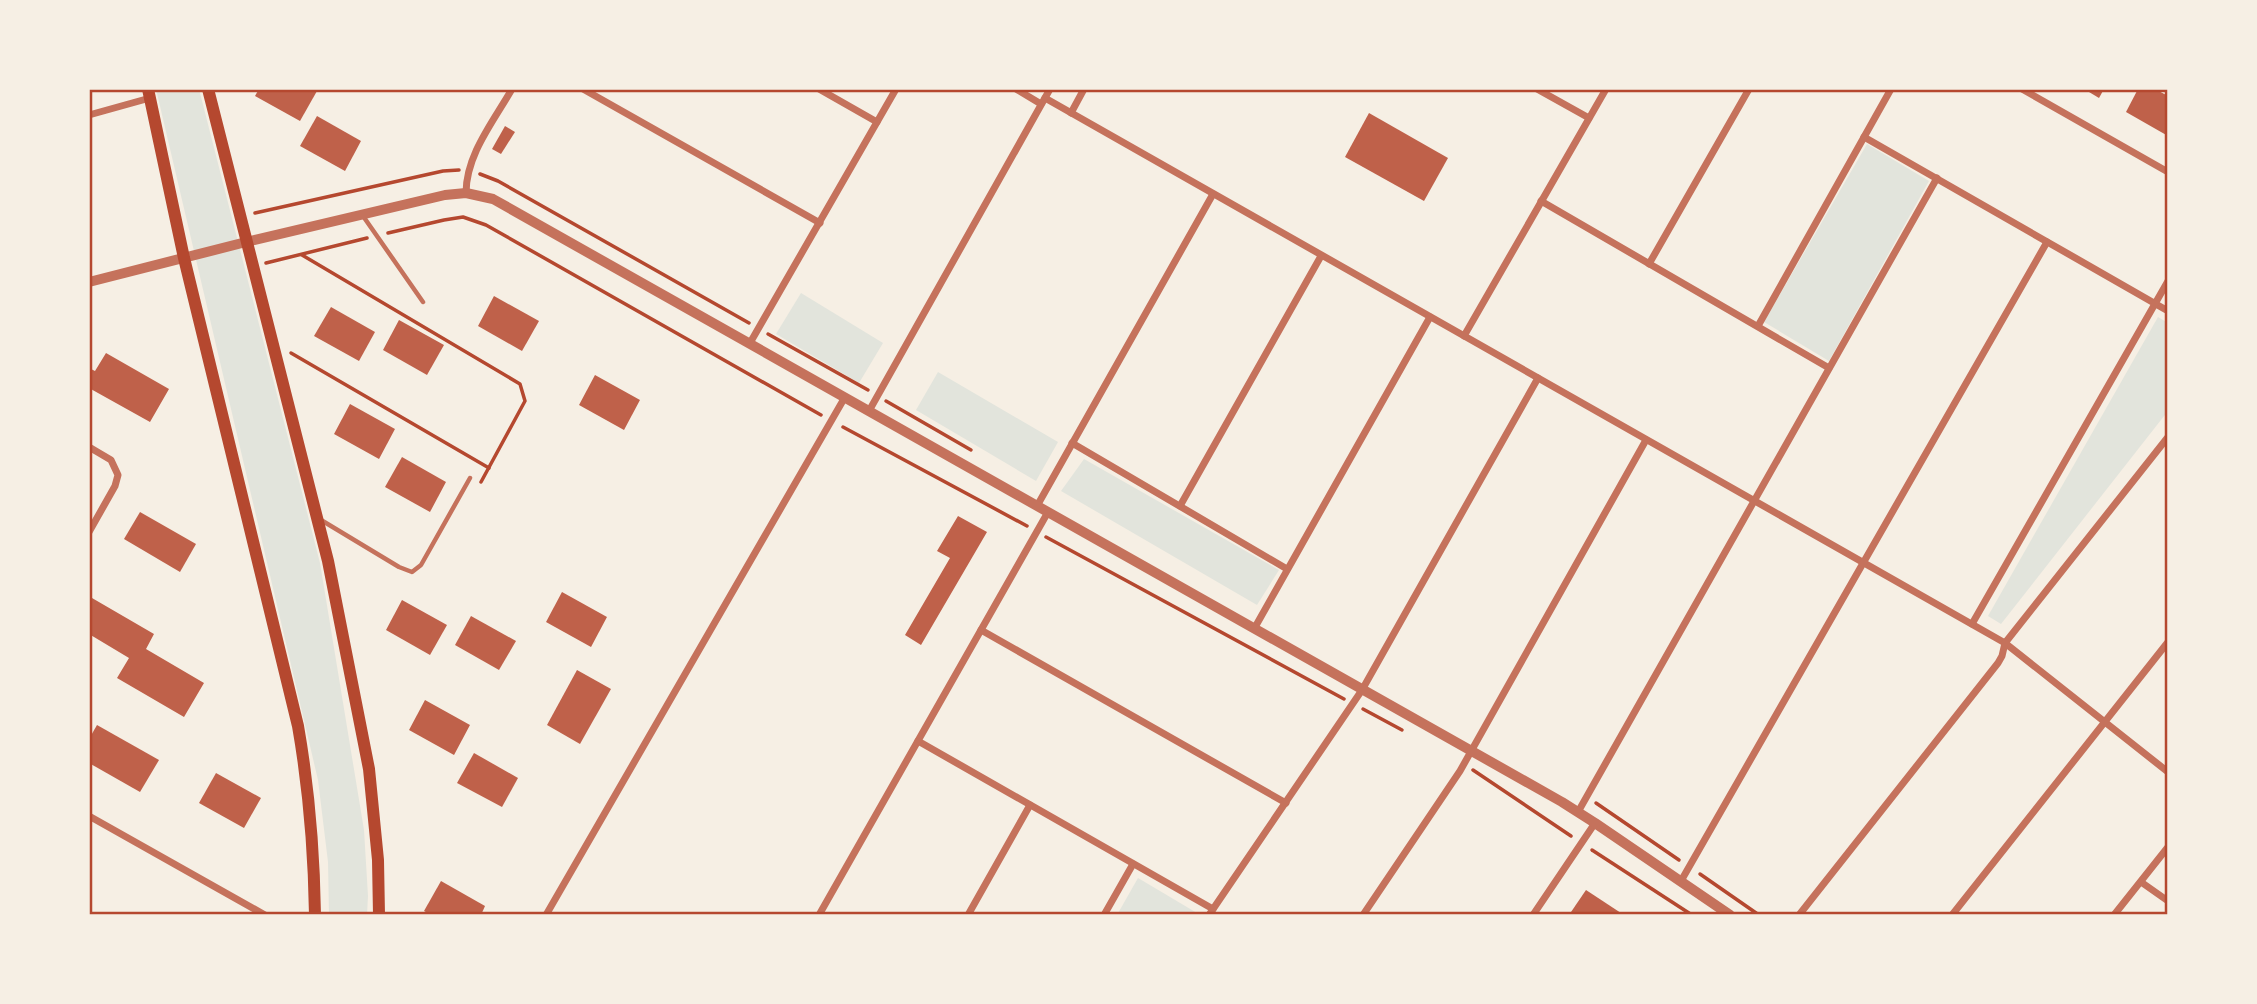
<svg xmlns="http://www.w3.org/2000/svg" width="2257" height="1004" viewBox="0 0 2257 1004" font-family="'Space Grotesk',sans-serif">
<rect width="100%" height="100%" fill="#f6efe4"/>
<g fill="#e2e4dc">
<polygon points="156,89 199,89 320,563 364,830 368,896 367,915 329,915 328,862 318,780"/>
<polygon points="1867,144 1929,181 1829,361 1764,322"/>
<polygon points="801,293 883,343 859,383 776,334"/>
<polygon points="2158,317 2168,323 2168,411 2001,624 1988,616"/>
<polygon points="938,372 1058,442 1036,481 916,410"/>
<polygon points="1084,459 1279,570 1257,605 1061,491"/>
<polygon points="1138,878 1197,913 1117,915"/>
</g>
<g fill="#bf614a">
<polygon points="259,89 313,89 317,91 300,121 255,96"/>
<polygon points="2084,89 2104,89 2099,98"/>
<polygon points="2138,89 2155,89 2168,96 2168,136 2126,112"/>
<polygon points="1369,113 1448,158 1424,201 1345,157"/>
<polygon points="317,116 361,141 345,171 300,146"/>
<polygon points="505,126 515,132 501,154 492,149"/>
<polygon points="494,296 539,321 522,351 478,326"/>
<polygon points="331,307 375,332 359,361 314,336"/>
<polygon points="399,320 444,345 427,375 383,350"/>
<polygon points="106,353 169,389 150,422 89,388 89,368 95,371"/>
<polygon points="595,375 640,400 624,430 579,405"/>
<polygon points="350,404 395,429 379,459 334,434"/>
<polygon points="402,457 446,482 430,512 385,487"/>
<polygon points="140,512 196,544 180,572 124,539"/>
<polygon points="958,516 987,532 921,645 905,635 950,558 937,551"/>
<polygon points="562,592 607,617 591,647 546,622"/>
<polygon points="92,598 154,634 146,649 204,683 184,717 117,678 129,658 89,634 89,603"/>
<polygon points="402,600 447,625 430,655 386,630"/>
<polygon points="471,616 516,641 499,670 455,645"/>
<polygon points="577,670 611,689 580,744 547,725"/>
<polygon points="425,700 470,725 454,755 409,730"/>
<polygon points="97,725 159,760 140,792 89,763 89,739"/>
<polygon points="474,753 518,778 502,807 457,783"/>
<polygon points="216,773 261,798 244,828 199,803"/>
<polygon points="441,881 485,906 481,915 431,915 424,911"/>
<polygon points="1586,890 1624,915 1575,915 1571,912"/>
</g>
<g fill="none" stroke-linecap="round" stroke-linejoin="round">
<g stroke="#b5482f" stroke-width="3.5">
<polyline points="480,174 498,181 749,323"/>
<polyline points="255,213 443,171 459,170"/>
<polyline points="388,233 444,220 463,217 486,225 821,415"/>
<polyline points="302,255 520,384 525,401 481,482"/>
<polyline points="266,263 367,238"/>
<polyline points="768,334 868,390"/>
<polyline points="291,353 489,468"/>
<polyline points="886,401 971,450"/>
<polyline points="843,427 1027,526"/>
<polyline points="1046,537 1344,699"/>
<polyline points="1363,709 1402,730"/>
<polyline points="1473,770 1571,836"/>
<polyline points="1596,803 1679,860"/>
<polyline points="1592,850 1692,915"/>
<polyline points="1700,874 1759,915"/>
</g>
<g stroke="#c5725c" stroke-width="4.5">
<polyline points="363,216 423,302"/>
<polyline points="321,520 399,567 412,572 421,565 470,478"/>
</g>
<g stroke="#c5725c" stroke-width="7">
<polyline points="583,89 820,223"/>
<polyline points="819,89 877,122"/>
<polyline points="1016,89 1041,104"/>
<polyline points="1537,89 1589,118"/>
<polyline points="2022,89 2168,172"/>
<polyline points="1045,98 2005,643 2168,772"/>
<polyline points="1071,113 1084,89"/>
<polyline points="89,115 150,98"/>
<polyline points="1864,137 2168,311"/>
<path d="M 466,193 C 466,155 493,122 512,89"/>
<polyline points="1541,201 1829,368"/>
<polyline points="1649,264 1749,89"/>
<polyline points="1758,326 1891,89"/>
<polyline points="1464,336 1606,89"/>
<polyline points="750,343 896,89"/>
<polyline points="869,411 1050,89"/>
<polyline points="1072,443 1287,569"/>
<polyline points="89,447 111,460 118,475 115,486 89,532"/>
<polyline points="1037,506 1213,194"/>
<polyline points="1180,506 1321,256"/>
<polyline points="1972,624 2168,281"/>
<polyline points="1254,629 1430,317"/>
<polyline points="981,630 1286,803"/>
<polyline points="918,741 1213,909"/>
<polyline points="1578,812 1937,178"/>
<polyline points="89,816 265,915"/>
<polyline points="1681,881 2047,242"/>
<polyline points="2141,882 2168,901"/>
<polyline points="546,915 845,397"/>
<polyline points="819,915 1048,512"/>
<polyline points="968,915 1030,805"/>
<polyline points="1104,915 1133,864"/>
<polyline points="1209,915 1362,690 1538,378"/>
<polyline points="1363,915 1460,771 1646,440"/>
<polyline points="1533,915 1595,823"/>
<polyline points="1799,915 1998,663 2002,656 2005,643 2168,437"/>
<polyline points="1952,915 2168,642"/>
<polyline points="2114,915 2168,847"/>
</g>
<polyline stroke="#c5725c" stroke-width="10" points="89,282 246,242 445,195 466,193 493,199 1562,802 1595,823 1730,915"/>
<g stroke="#b5482f" stroke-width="12">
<path d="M 148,89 L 184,258 L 298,726 C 309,789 314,851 315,915"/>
<polyline points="208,89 328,561 369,769 378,860 379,915"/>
</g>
</g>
<rect width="2257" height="1004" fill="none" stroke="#f6efe4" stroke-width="182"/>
<rect x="91" y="91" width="2075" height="822" fill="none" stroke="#b5482f" stroke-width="2.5"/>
</svg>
